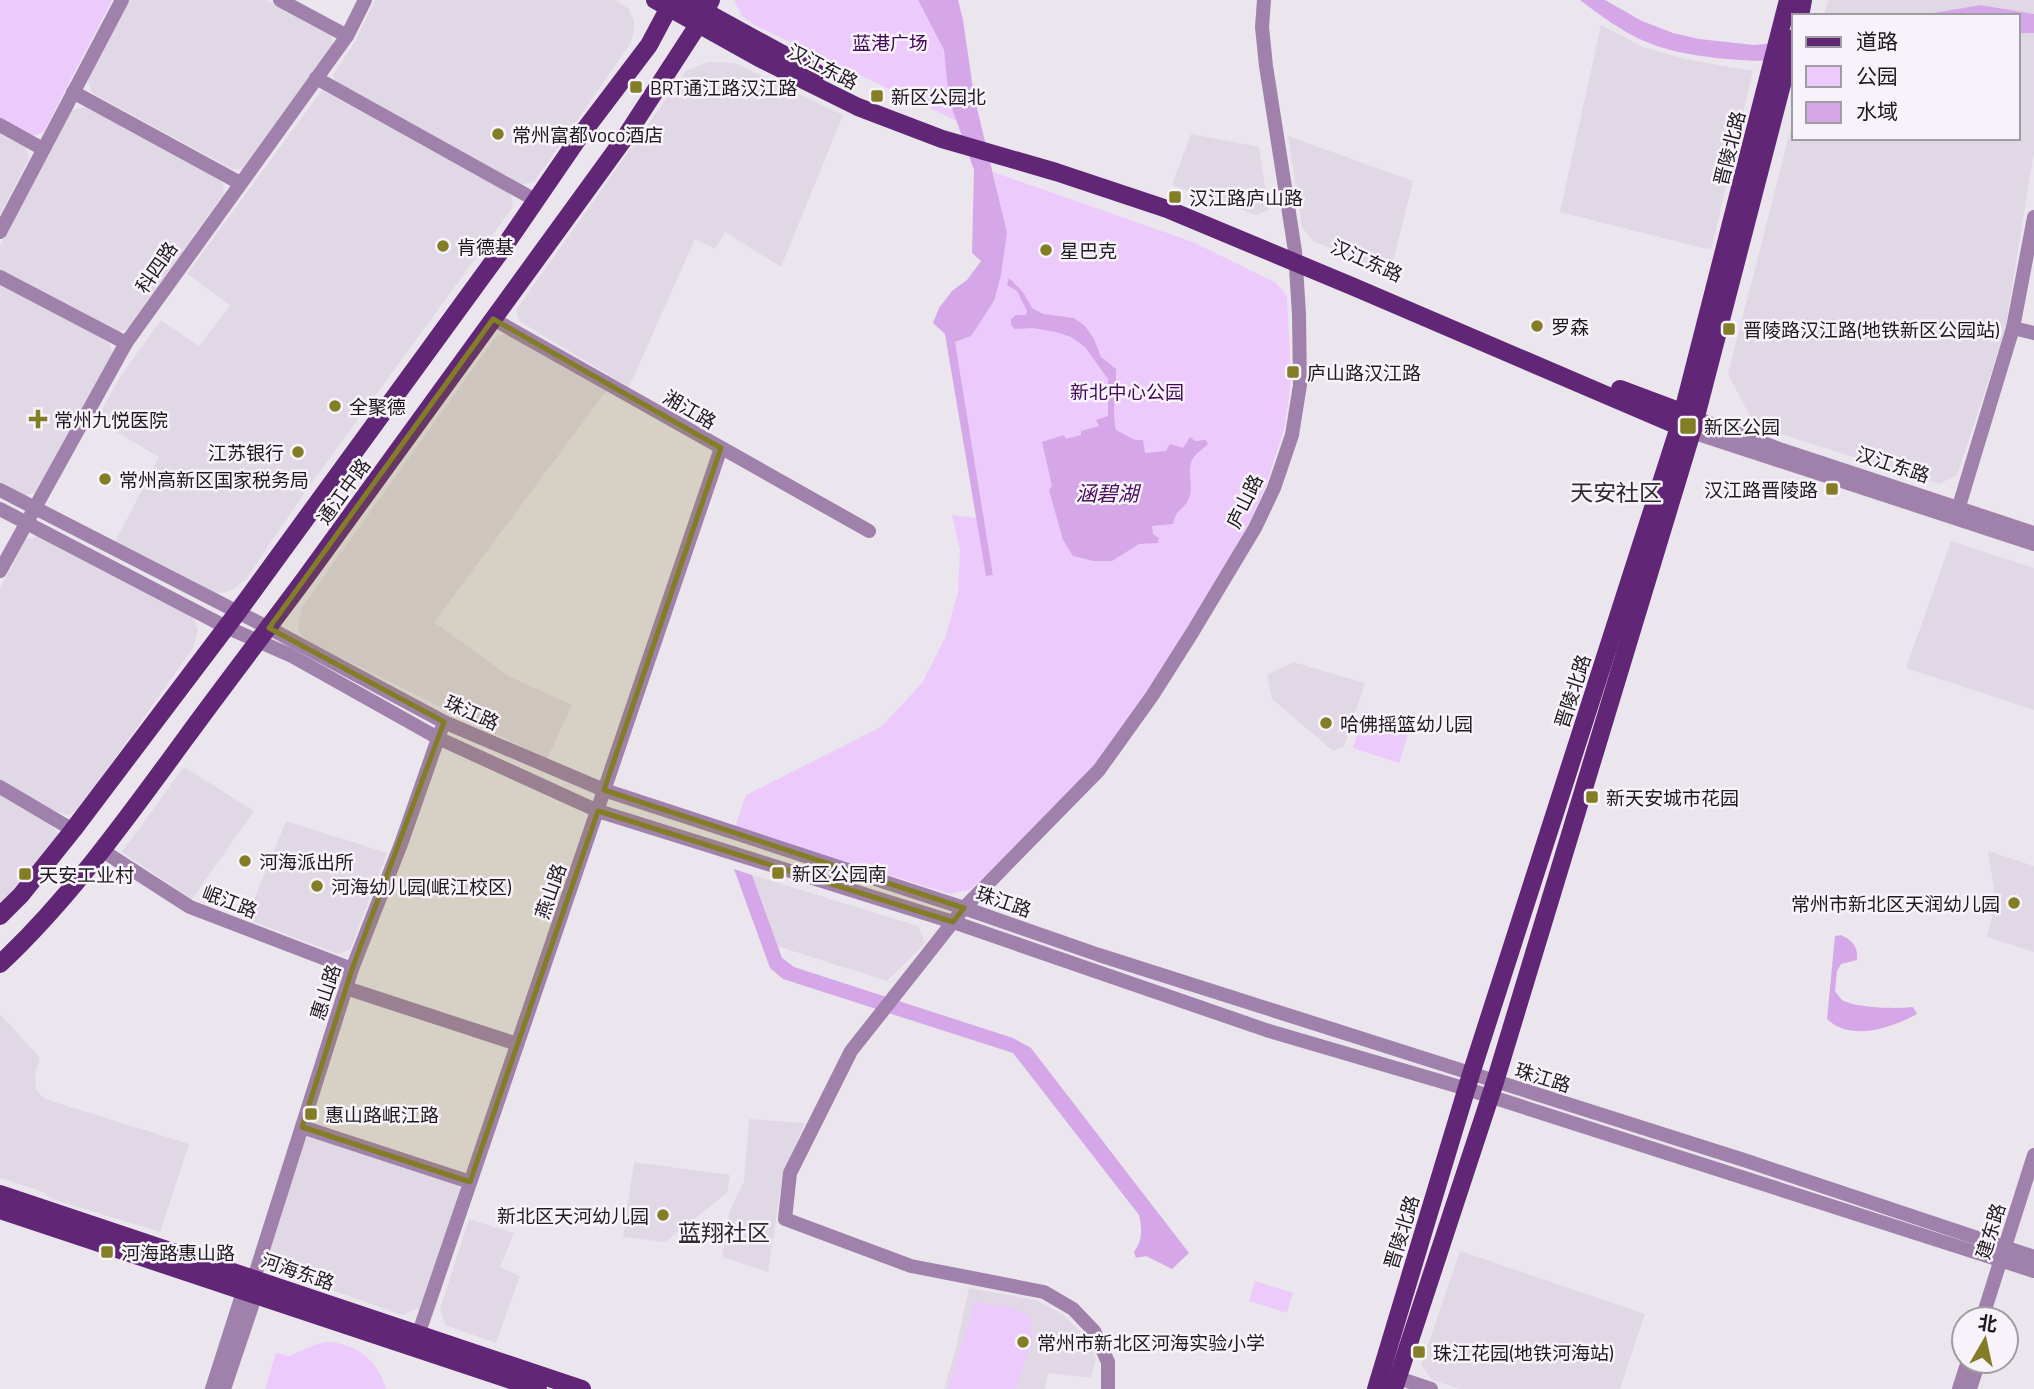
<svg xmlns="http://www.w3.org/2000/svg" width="2034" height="1389" viewBox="0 0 2034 1389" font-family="'Titillium Web','Noto Sans SC',sans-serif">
<rect width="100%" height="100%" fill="#ebe6ed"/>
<g fill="#e1d8e5">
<polygon points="128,0 266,0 331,34 333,46 243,169 232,169 92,93 87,78"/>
<polygon points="375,0 615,0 629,9 634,21 634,32 630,44 534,182 522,184 337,85 333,75 356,40"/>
<polygon points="1828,0 2034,0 2034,14 1981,5 1915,16 1824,16"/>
<polygon points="1601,25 1643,47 1685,59 1753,71 1711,250 1560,212"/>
<polygon points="2018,33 2034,33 2034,152 2005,331 1957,475 1939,484 1755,426 1728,374 1794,116 1794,138 2018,138"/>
<polygon points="708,62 735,63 843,115 781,267 725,232 715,249 695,239 629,387 519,321 516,310 686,71"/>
<polygon points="322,90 511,194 513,207 305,492 247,578 232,590 220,593 205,591 114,544 159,457 96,420 122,374 161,320 199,346 230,305 187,274"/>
<polygon points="86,107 222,179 224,193 127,329 118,332 0,270 0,246 69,111"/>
<polygon points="0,132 25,145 29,158 0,215"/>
<polygon points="1191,134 1259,147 1269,210 1256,215 1172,185"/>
<polygon points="1288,136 1413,181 1390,273 1313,241 1302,227"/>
<polygon points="0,285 109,342 113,355 36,492 24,496 0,484"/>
<polygon points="510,334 607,390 434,622 510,677 572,705 547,759 307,641 300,633 298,625 302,607 497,335"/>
<polygon points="40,536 185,610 194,618 198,630 193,648 93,789 78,809 68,815 55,812 0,780 0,589 26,539"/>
<polygon points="1951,541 2034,568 2034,710 1906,668"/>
<polygon points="1293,662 1365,683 1344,747 1333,751 1272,699 1267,675"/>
<polygon points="184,767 254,811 192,899 122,852"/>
<polygon points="0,794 51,824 60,837 51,853 0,903"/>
<polygon points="286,821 387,853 350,950 338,954 246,919"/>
<polygon points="1988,851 2034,866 2034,952 1987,937 1992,917 1994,890"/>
<polygon points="752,875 918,926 925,943 887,981 777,946"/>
<polygon points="0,1014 40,1058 35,1074 36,1090 45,1099 189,1144 160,1232 52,1199 43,1192 0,1178"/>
<polygon points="749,1119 805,1123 783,1174 768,1272 722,1257 730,1210 744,1181"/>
<polygon points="315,1133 456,1179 460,1189 421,1307 402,1315 282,1272 275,1266 271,1255 271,1241 303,1138"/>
<polygon points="634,1162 730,1175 727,1193 665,1242 623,1237"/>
<polygon points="469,1219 514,1233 500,1267 520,1276 496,1343 445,1325 440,1309"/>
<polygon points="1460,1251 1645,1314 1620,1389 1460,1389 1432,1380 1421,1365"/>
<polygon points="969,1288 1036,1300 1062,1314 1085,1336 1096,1359 1091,1378 1048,1373 1045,1389 944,1389 956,1348"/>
</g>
<g fill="#edcafc">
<polygon points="0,0 112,0 43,133 29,136 0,120"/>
<polygon points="734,0 918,0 944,50 949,100 957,121 754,25 742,16"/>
<polygon points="993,172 1193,242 1276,283 1287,296 1291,380 1285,426 1266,485 1251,519 1191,626 1147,693 1093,767 982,879 969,890 950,894 735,827 746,795 881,727 922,683 945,638 958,592 960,550 952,515 977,518 986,576 993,575 955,342 971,336 994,301 1007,232"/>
<polygon points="1365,711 1411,726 1399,763 1353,748"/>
<polygon points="1255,1281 1293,1293 1287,1313 1249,1301"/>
<path d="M 975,1301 C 998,1310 1006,1299 1030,1318 L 1033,1338 L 1016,1389 L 948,1389 Z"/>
<path d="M 326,1342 C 356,1343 378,1360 386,1389 L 265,1389 L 276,1353 L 289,1356 L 314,1345 Z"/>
</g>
<g fill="#d5a7e8">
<polygon points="918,0 958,0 963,20 974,96 1007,232 1001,275 994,301 971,336 955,342 993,575 986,576 945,334 933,323 939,308 952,291 967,280 981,261 972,253 974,170 949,100 944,50"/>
<path d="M 1580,0 L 1605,0 L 1642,21 L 1673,33 L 1699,39 L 1754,45 L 1794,41 L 1794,61 C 1751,62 1684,59 1644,41 C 1621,31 1600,15 1580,0 Z"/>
<polygon points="1981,5 2034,14 2034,33 2018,33 2018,16 1915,16"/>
<path d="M 1009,278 L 1023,292 L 1032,308 L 1043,314 L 1074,318 L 1085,326 L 1094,339 L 1101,357 L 1116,369 C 1117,389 1111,411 1116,430 L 1135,440 L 1143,440 L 1145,453 L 1166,451 L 1170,444 L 1183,448 L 1190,437 L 1195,441 L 1206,440 L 1208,444 C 1203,449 1195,454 1192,460 C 1186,473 1195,487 1188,500 C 1182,512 1177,507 1173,524 L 1152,526 L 1153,534 L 1159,538 L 1158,543 L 1139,544 L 1112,561 L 1094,561 L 1073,556 L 1063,540 L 1049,490 L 1052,486 L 1042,442 L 1064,435 L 1066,439 L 1081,435 L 1081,431 L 1099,426 L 1096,420 L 1108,416 L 1108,379 L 1085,347 L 1071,337 L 1056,332 L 1033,328 L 1015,329 L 1011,325 L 1011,319 L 1016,315 L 1026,315 L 1027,311 L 1017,291 L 1007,285 Z"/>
<path d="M 734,869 L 752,875 L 782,958 L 794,967 L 1013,1038 L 1031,1048 L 1189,1253 L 1172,1269 L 1146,1256 L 1136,1258 L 1134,1252 C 1143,1240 1142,1229 1139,1215 L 1013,1053 L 783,979 L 770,968 Z"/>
<path d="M 1841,935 C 1853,941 1858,946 1857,960 L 1841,964 L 1837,971 L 1835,991 C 1835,991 1841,999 1842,1000 C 1855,1008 1897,1009 1913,1007 L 1917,1014 C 1891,1028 1851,1042 1827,1019 L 1835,936 Z"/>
</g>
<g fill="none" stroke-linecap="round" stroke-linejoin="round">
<g stroke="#a081ac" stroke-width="14">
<polyline points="280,0 347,36"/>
<polyline points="316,78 537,201"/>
<polyline points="73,92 240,183"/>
<polyline points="0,125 43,149"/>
<polyline points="0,232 122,0"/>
<polyline points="0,277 126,343"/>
<polyline points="493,319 869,531"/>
<polyline points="2013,328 2034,333"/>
<polyline points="1696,418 1782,450 2034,533"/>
<polyline points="1692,432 2034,544"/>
<polyline points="0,490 269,628 444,722 604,790 964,908 1099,955 1747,1161 2034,1257"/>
<polyline points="0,509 226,627 290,655 438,738 598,811 953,922 1266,1030 1467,1089 2034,1271"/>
<polyline points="1956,516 2013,328 2034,217"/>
<polyline points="0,571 126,343 347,36 365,0"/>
<polyline points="0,787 73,830"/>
<polyline points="103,851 190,907 352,969"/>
<polyline points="346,988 517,1044"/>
<polyline points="302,1127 470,1182"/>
<polyline points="1982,1319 2034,1155"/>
<polyline points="416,1341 721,448"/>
<polyline points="1398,1378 1431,1389"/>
<polyline points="212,1389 244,1289 254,1278 352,969 401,844 441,730"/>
<polyline points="224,1389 252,1306 254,1286"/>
<polyline points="1108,1389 1108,1362 1094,1331 1073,1309 1044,1292 911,1266 785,1219 790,1173 851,1051 964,908 1099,770 1152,696 1192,633 1255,528 1274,488 1292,435 1300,385 1299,314 1295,251 1266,66 1262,27 1264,0"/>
<polyline points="1959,1389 1968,1361"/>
<polyline points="1970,1389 1979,1361"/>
</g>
<g stroke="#612776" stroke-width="18">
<polyline points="655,0 759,58 858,107 942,139 1056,172 1167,209 1354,287 1690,431"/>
<polyline points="684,0 817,73"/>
<polyline points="1800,16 1803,0"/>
<polyline points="1620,389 1692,416"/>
<polyline points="0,916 21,895 73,830 237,613 506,244 580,136 649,45 673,0"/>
<path d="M 0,964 C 72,896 127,818 185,739 C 225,684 266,631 306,577 L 624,139 L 698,25 L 711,0"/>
<polyline points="0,1194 582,1389"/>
<polyline points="0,1210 538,1389"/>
<polyline points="1376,1389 1471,1074 1679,427 1788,0"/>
<polyline points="1394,1389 1495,1082 1692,432 1794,38"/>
</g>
</g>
<path fill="#837d25" fill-opacity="0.2" stroke="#837d25" stroke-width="5" stroke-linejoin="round" d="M 493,319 L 721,448 L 604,790 L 964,908 L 953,922 L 598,811 L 470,1182 L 302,1127 L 352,969 L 444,722 L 269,628 Z"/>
<g fill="#837d25" stroke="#f8f3fa" stroke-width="2.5">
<rect x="629" y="80" width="14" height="14" rx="3.5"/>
<rect x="870" y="89" width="14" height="14" rx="3.5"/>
<circle cx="498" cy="134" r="7"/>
<rect x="1168" y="190" width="14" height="14" rx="3.5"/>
<circle cx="443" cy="246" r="7"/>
<circle cx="1046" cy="250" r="7"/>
<circle cx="1537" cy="326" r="7"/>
<rect x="1722" y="322" width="14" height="14" rx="3.5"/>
<rect x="1286" y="365" width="14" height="14" rx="3.5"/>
<circle cx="335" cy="406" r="7"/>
<path d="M34.5 408.5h7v7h7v7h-7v7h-7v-7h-7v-7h7z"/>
<rect x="1679" y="417" width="18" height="18" rx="3.5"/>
<circle cx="298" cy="452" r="7"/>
<circle cx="105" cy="479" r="7"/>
<rect x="1825" y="482" width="14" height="14" rx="3.5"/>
<circle cx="1326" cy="723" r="7"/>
<rect x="1585" y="790" width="14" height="14" rx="3.5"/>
<circle cx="245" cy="861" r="7"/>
<rect x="771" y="866" width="14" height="14" rx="3.5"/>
<rect x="18" y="867" width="14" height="14" rx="3.5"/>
<circle cx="317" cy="886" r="7"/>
<circle cx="2014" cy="903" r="7"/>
<rect x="304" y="1107" width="14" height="14" rx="3.5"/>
<circle cx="663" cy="1215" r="7"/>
<rect x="100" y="1245" width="14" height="14" rx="3.5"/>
<circle cx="1023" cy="1342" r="7"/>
<rect x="1412" y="1345" width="14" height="14" rx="3.5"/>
</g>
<g text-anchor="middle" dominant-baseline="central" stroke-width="5" stroke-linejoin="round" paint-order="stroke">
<g font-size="19" fill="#450a57" stroke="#f8f3fa">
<text x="890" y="42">蓝港广场</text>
<text x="1127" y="391">新北中心公园</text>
</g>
<g font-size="19" fill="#1d1b1e" stroke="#f8f3fa">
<text transform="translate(823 66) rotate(27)">汉江东路</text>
<text transform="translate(1729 148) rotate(-76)">晋陵北路</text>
<text transform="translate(1367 260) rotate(24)">汉江东路</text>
<text transform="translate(156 267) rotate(-55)">科四路</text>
<text transform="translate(690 409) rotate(30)">湘江路</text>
<text transform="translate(1893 464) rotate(18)">汉江东路</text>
<text transform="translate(343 491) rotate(-54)">通江中路</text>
<text transform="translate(1244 501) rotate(-64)">庐山路</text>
<text transform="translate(1572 691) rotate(-72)">晋陵北路</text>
<text transform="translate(472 712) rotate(24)">珠江路</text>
<text transform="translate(550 891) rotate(-71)">燕山路</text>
<text transform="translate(230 901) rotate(21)">岷江路</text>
<text transform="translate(1004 901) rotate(19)">珠江路</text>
<text transform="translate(325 992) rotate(-72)">惠山路</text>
<text transform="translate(1543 1077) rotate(17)">珠江路</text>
<text transform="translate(1990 1231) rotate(-73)">建东路</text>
<text transform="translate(1401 1232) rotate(-73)">晋陵北路</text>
<text transform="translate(298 1271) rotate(19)">河海东路</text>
</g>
<g font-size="19" fill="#1d1b1e" stroke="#f8f3fa" text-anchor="start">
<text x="650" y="87">BRT通江路汉江路</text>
<text x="891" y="96">新区公园北</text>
<text x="512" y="134">常州富都voco酒店</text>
<text x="1189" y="197">汉江路庐山路</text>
<text x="457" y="246">肯德基</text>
<text x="1060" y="250">星巴克</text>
<text x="1551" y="326">罗森</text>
<text x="1743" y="329">晋陵路汉江路(地铁新区公园站)</text>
<text x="1307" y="372">庐山路汉江路</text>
<text x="349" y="406">全聚德</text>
<text x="54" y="419">常州九悦医院</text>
<text x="1704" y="426">新区公园</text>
<text x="284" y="452" text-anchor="end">江苏银行</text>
<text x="119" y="479">常州高新区国家税务局</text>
<text x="1818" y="489" text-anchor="end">汉江路晋陵路</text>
<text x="1340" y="723">哈佛摇篮幼儿园</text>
<text x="1606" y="797">新天安城市花园</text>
<text x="259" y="861">河海派出所</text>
<text x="792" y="873">新区公园南</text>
<text x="39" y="874">天安工业村</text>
<text x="331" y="886">河海幼儿园(岷江校区)</text>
<text x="2000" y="903" text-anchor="end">常州市新北区天润幼儿园</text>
<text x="325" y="1114">惠山路岷江路</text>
<text x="649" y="1215" text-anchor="end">新北区天河幼儿园</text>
<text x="121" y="1252">河海路惠山路</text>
<text x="1037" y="1342">常州市新北区河海实验小学</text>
<text x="1433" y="1352">珠江花园(地铁河海站)</text>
</g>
<g font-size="21" font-style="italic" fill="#480e5b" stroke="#f8f3fa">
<text x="1107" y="493">涵碧湖</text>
</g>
<g font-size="23" fill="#2e2b30" stroke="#f8f3fa">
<text x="1616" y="492">天安社区</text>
<text x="724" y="1232">蓝翔社区</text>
</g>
</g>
<rect x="1792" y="14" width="228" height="126" fill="#f8f3fa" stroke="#a09da2" stroke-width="2"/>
<rect x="1806" y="37" width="35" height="10" fill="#612776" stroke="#a09da2" stroke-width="2"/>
<text x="1856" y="49" font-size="21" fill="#1d1b1e">道路</text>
<rect x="1806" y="66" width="35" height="21" fill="#edcafc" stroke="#a09da2" stroke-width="2"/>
<text x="1856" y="84" font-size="21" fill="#1d1b1e">公园</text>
<rect x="1806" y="102" width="35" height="21" fill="#d5a7e8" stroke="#a09da2" stroke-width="2"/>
<text x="1856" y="119" font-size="21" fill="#1d1b1e">水域</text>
<g transform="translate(1985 1340) rotate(9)"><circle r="33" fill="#f8f3fa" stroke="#a09da2" stroke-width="2"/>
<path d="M0-5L12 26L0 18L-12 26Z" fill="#837d25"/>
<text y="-10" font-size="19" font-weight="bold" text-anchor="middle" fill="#1d1b1e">北</text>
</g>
</svg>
